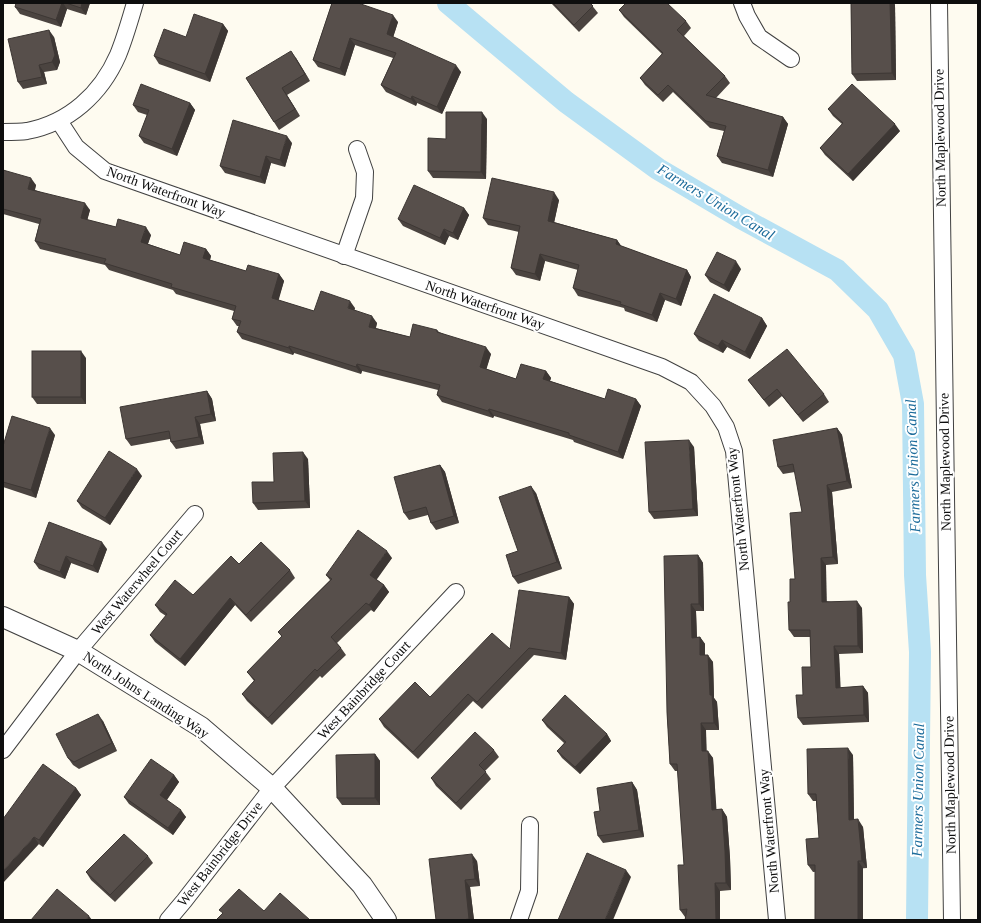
<svg xmlns="http://www.w3.org/2000/svg" width="981" height="923" viewBox="0 0 981 923" font-family="Georgia,serif">
<rect width="100%" height="100%" fill="#fefbf0"/>
<g fill="none" stroke-linecap="round" stroke-linejoin="round">
<polyline stroke="#b7e1f3" stroke-width="22" points="448,3 566,102 658,169 741,218 837,270 878,310 904,355 913,404 915,575 920,652 917,920"/>
<g stroke="#414141" stroke-width="18">
<g id="minor">
<polyline points="742,3 747,16 759,37 791,59"/>
<polyline points="939,3 952,920"/>
<polyline points="59,121 76,147 105,171 662,367 691,382 713,406 726,427 734,451 777,920"/>
<path d="M 3,132 C 11,132 20,132 27,131 C 69,123 101,94 118,55 C 125,38 130,20 135,3"/>
<polyline points="344,256 364,198 365,172 357,149"/>
<polyline points="3,750 78,651 195,514"/>
<polyline points="168,920 184,901 272,788 456,592"/>
<polyline points="519,920 529,891 530,825"/>
</g>
</g>
<g stroke="#414141" stroke-width="22">
<polyline id="tertiary" points="3,617 78,651 201,727 272,788 362,885 386,920"/>
</g>
<use href="#minor" stroke="#fff" stroke-width="16"/>
<use href="#tertiary" stroke="#fff" stroke-width="20"/>
</g>
<g fill="#4b4440">
<polygon points="16,3 90,3 86,15 67,9 61,27 20,14 15,7"/>
<polygon points="332,3 398,22 393,37 461,72 442,114 417,103 416,106 386,92 381,85 393,58 355,45 345,76 318,67 313,60"/>
<polygon points="551,3 590,3 598,13 579,32"/>
<polygon points="851,3 894,3 895,5 896,80 857,81 852,74"/>
<polygon points="619,10 686,21 691,28 684,36 725,76 730,83 716,98 783,117 788,124 773,177 722,163 717,156 724,131 710,128 673,92 663,102 645,85 640,78 662,54 624,17"/>
<polygon points="223,24 228,31 210,82 159,64 154,56"/>
<polygon points="54,37 60,62 57,70 44,72 47,84 23,89 18,82"/>
<polygon points="296,58 310,81 287,95 300,116 279,130 246,78"/>
<polygon points="190,103 195,110 177,156 144,143 139,136 147,115 138,112 133,105"/>
<polygon points="828,109 900,131 853,181 825,155 820,148 842,124 833,116"/>
<polygon points="487,119 486,179 433,178 428,171"/>
<polygon points="292,143 285,167 271,163 265,184 225,173 220,166"/>
<polygon points="3,170 36,185 35,190 90,210 87,220 116,227 151,235 148,244 180,255 206,249 211,256 210,260 246,271 279,274 284,281 278,300 314,311 355,308 354,310 377,323 376,328 410,337 437,330 439,332 491,354 486,369 516,379 546,371 551,378 550,381 605,399 636,399 641,406 623,459 574,442 573,440 494,416 493,418 442,402 437,395 438,390 362,371 361,374 294,353 293,355 242,339 237,332 239,326 237,326 232,319 234,311 176,294 173,290 109,270 105,265 40,249 35,241 39,224 3,214"/>
<polygon points="559,200 554,222 617,240 621,246 687,270 691,277 681,306 665,300 657,322 625,311 624,308 578,296 573,288 578,270 545,261 540,281 516,275 511,268 519,232 488,225 483,218"/>
<polygon points="464,208 469,215 458,240 449,236 445,245 403,226 398,219"/>
<polygon points="741,269 729,292 710,282 705,275"/>
<polygon points="762,318 767,326 750,359 727,347 723,353 699,341 694,334"/>
<polygon points="86,358 86,404 37,404 32,397"/>
<polygon points="748,380 824,394 829,402 803,422 782,396 769,407"/>
<polygon points="207,391 212,399 216,421 200,424 204,444 176,449 171,442 170,439 131,446 126,439"/>
<polygon points="837,428 842,435 852,488 832,492 838,564 826,565 826,601 862,608 863,653 839,654 840,688 863,686 868,693 869,722 803,725 798,718 811,667 810,637 794,637 789,630 790,602 795,579 802,512 795,472 783,474 778,467"/>
<polygon points="55,435 36,498 3,487 3,446"/>
<polygon points="694,447 698,516 654,519 649,512"/>
<polygon points="308,459 310,508 258,510 253,503 274,482"/>
<polygon points="440,465 445,472 459,523 436,530 431,523 428,515 409,520 404,513"/>
<polygon points="142,476 110,525 82,508 77,501"/>
<polygon points="536,493 562,569 518,584 513,577 518,551"/>
<polygon points="107,549 98,573 71,563 65,579 39,569 34,562"/>
<polygon points="698,555 703,563 704,611 696,611 697,637 700,637 705,644 705,655 713,662 714,698 717,702 719,730 706,730 706,751 713,758 716,810 722,809 727,817 730,858 731,890 720,891 720,920 685,920 685,917 680,910 684,865 678,771 675,771 670,764 667,712"/>
<polygon points="392,558 376,579 384,585 389,592 374,612 371,610 337,643 341,648 346,655 322,678 320,676 272,725 247,701 242,694 254,681 247,672 282,637 278,632 330,580 326,575"/>
<polygon points="239,564 290,570 295,578 251,622 235,605 185,666 155,642 150,635 166,616 160,612 155,605 193,595"/>
<polygon points="569,597 574,604 566,660 534,655 482,709 473,701 418,759 384,727 379,719 430,697 510,649"/>
<polygon points="542,720 607,734 611,741 580,774 562,758 557,751 564,743 547,727"/>
<polygon points="103,721 117,751 79,769 73,765 68,758"/>
<polygon points="494,750 499,757 485,771 491,779 461,810 436,786 431,778"/>
<polygon points="375,754 380,761 380,805 342,805 337,798"/>
<polygon points="853,755 854,820 863,827 867,868 813,872 808,865 819,838 816,801 813,801 808,794"/>
<polygon points="174,775 179,782 167,800 186,817 173,835 129,804 124,797"/>
<polygon points="632,782 637,790 644,837 603,843 598,836 600,811"/>
<polygon points="76,788 81,795 43,847 3,819"/>
<polygon points="148,856 153,863 115,902 91,880 86,872"/>
<polygon points="477,861 480,886 470,887 474,920 436,920"/>
</g>
<g fill="#3d3734">
<polygon points="62,3 63,3 67,9 61,27 56,20"/>
<polygon points="82,3 90,3 86,15 81,8"/>
<polygon points="890,3 894,3 895,5 896,80 892,73"/>
<polygon points="393,15 398,22 392,41 387,34"/>
<polygon points="223,24 228,31 210,82 205,74"/>
<polygon points="49,30 54,37 60,62 57,70 52,62"/>
<polygon points="350,38 355,45 345,76 340,69"/>
<polygon points="291,51 296,58 310,81 305,74"/>
<polygon points="39,65 44,72 47,84 42,77"/>
<polygon points="456,65 461,72 442,114 437,107"/>
<polygon points="282,88 287,95 300,116 295,109"/>
<polygon points="412,96 417,103 416,106 411,99"/>
<polygon points="190,103 195,110 177,156 172,149"/>
<polygon points="482,112 487,119 486,179 481,172"/>
<polygon points="783,117 788,124 773,177 768,170"/>
<polygon points="895,124 900,131 853,181 848,174"/>
<polygon points="287,136 292,143 285,167 280,160"/>
<polygon points="266,156 271,163 265,184 260,177"/>
<polygon points="31,178 36,185 33,196 28,189"/>
<polygon points="554,192 559,200 553,228 548,221"/>
<polygon points="85,203 90,210 86,225 81,218"/>
<polygon points="464,208 469,215 458,240 453,233"/>
<polygon points="146,227 151,235 146,249 141,242"/>
<polygon points="444,229 449,236 445,245 440,238"/>
<polygon points="617,240 622,247 616,244"/>
<polygon points="206,249 211,256 208,266 203,258"/>
<polygon points="540,254 545,261 540,281 535,274"/>
<polygon points="736,261 741,269 729,292 724,285"/>
<polygon points="687,270 691,277 681,306 676,299"/>
<polygon points="279,274 284,281 277,306 272,298"/>
<polygon points="660,293 665,300 657,322 652,315"/>
<polygon points="350,301 355,308 353,315 348,308"/>
<polygon points="372,316 377,323 374,334 369,327"/>
<polygon points="762,318 767,326 750,359 745,352"/>
<polygon points="722,340 727,347 723,353 718,346"/>
<polygon points="289,346 294,353 293,355 289,348"/>
<polygon points="486,347 491,354 485,374 480,367"/>
<polygon points="81,351 86,358 86,404 81,397"/>
<polygon points="357,364 362,371 361,374 356,367"/>
<polygon points="546,371 551,378 548,386 543,379"/>
<polygon points="207,391 212,399 216,421 211,414"/>
<polygon points="636,399 641,406 623,459 618,452"/>
<polygon points="489,409 494,416 493,418 488,411"/>
<polygon points="195,417 200,424 204,444 199,437"/>
<polygon points="50,428 55,435 36,498 31,490"/>
<polygon points="837,428 842,435 852,488 847,481"/>
<polygon points="689,440 694,447 698,516 693,509"/>
<polygon points="303,452 308,459 310,508 305,501"/>
<polygon points="440,465 445,472 459,523 454,516"/>
<polygon points="137,469 142,476 110,525 105,518"/>
<polygon points="827,485 832,492 838,564 833,557"/>
<polygon points="531,486 536,493 562,569 557,562"/>
<polygon points="102,542 107,549 98,573 93,566"/>
<polygon points="387,551 392,558 375,582 370,575"/>
<polygon points="698,555 703,563 704,611 699,604"/>
<polygon points="66,556 71,563 65,579 60,572"/>
<polygon points="821,558 826,565 827,609 822,602"/>
<polygon points="384,585 389,592 374,612 369,605"/>
<polygon points="569,597 574,604 566,660 561,653"/>
<polygon points="230,598 235,605 185,666 180,659"/>
<polygon points="857,601 862,608 863,653 858,646"/>
<polygon points="691,604 696,611 697,645 692,638"/>
<polygon points="700,637 705,644 705,663 700,655"/>
<polygon points="834,646 839,654 841,695 836,688"/>
<polygon points="708,655 713,662 714,698 717,702 719,730 714,723 710,695"/>
<polygon points="863,686 868,693 869,722 864,715"/>
<polygon points="98,714 103,721 117,751 112,743"/>
<polygon points="701,723 706,730 707,758 702,751"/>
<polygon points="607,734 611,741 580,774 575,767"/>
<polygon points="848,748 853,755 854,827 849,820"/>
<polygon points="708,751 713,758 717,817 712,810"/>
<polygon points="375,754 380,761 380,805 375,798"/>
<polygon points="174,775 179,782 165,802 160,795"/>
<polygon points="632,782 637,790 644,837 639,830"/>
<polygon points="76,788 81,795 43,847 39,840"/>
<polygon points="722,809 727,817 730,858 731,890 726,883"/>
<polygon points="181,810 186,817 173,835 168,828"/>
<polygon points="858,819 863,827 867,868 862,861"/>
<polygon points="34,837 39,844 3,883 3,871"/>
<polygon points="472,854 477,861 480,886 475,879"/>
<polygon points="858,861 863,868 863,920 858,920"/>
<polygon points="626,870 631,877 613,920 605,920"/>
<polygon points="465,880 470,887 474,920 470,920 469,919"/>
<polygon points="715,883 720,891 720,920 716,920"/>
<polygon points="89,916 92,920 86,920"/>
</g>
<g fill="#574f4b" stroke="#3d3734">
<polygon points="16,3 62,3 56,20 15,7"/>
<polygon points="66,3 82,3 81,8"/>
<polygon points="332,3 358,3 393,15 387,34 456,65 437,107 412,96 411,99 381,85 396,53 350,38 340,69 313,60"/>
<polygon points="553,3 590,3 593,6 574,25"/>
<polygon points="626,3 667,3 686,21 677,30 725,76 706,95 783,117 768,170 717,156 726,126 706,121 668,85 658,95 640,78 663,53 619,10"/>
<polygon points="851,3 890,3 892,73 852,74"/>
<polygon points="194,14 223,24 205,74 154,56 164,29 186,37"/>
<polygon points="49,30 55,55 52,62 39,65 42,77 18,82 8,39"/>
<polygon points="291,51 305,74 282,88 295,109 274,122 246,78"/>
<polygon points="141,84 190,103 172,149 139,136 149,110 133,105"/>
<polygon points="852,84 895,124 848,174 820,148 843,123 828,109"/>
<polygon points="446,112 482,112 481,172 428,171 428,138 446,139"/>
<polygon points="233,120 287,136 280,160 266,156 260,177 220,166"/>
<polygon points="3,170 31,178 28,189 85,203 81,218 116,227 118,219 146,227 141,242 180,255 184,242 206,249 203,258 246,271 248,265 279,274 272,298 314,311 321,291 350,301 348,308 372,316 369,327 410,337 413,324 437,330 437,332 486,347 480,367 516,379 521,364 546,371 543,379 605,399 608,389 636,399 618,452 569,435 569,433 489,409 488,411 437,395 440,385 357,364 356,367 289,346 289,348 237,332 241,321 232,319 236,306 171,287 172,284 104,263 106,259 35,241 41,219 3,209"/>
<polygon points="492,178 554,192 548,221 617,240 616,244 687,270 676,299 660,293 652,315 620,304 621,302 573,288 579,265 540,254 535,274 511,268 520,226 483,218"/>
<polygon points="414,185 464,208 453,233 444,229 440,238 398,219"/>
<polygon points="717,252 736,261 724,285 705,275"/>
<polygon points="714,294 762,318 745,352 722,340 718,346 694,334"/>
<polygon points="787,349 824,394 798,415 777,389 764,400 748,380"/>
<rect x="32" y="351" width="49" height="46"/>
<polygon points="207,391 211,414 195,417 199,437 171,442 169,431 126,439 120,407"/>
<polygon points="12,416 50,428 31,490 3,482 3,446"/>
<polygon points="837,428 847,481 827,485 833,557 821,558 822,602 857,601 858,646 834,646 836,688 863,686 864,715 798,718 796,695 803,695 802,667 811,667 810,630 789,630 788,602 790,602 790,579 795,579 790,513 802,512 793,464 778,467 773,440"/>
<polygon points="689,440 693,509 649,512 645,442"/>
<polygon points="109,451 137,469 105,518 77,501"/>
<polygon points="303,452 305,501 253,503 252,482 274,482 273,453"/>
<polygon points="440,465 454,516 431,523 426,507 404,513 394,477"/>
<polygon points="531,486 557,562 513,577 506,555 518,551 499,497"/>
<polygon points="49,522 102,542 93,566 66,556 60,572 34,562"/>
<polygon points="358,530 387,551 370,575 384,585 369,605 366,603 331,637 341,648 317,671 315,669 268,718 242,694 255,680 247,672 282,636 278,632 332,579 326,575"/>
<polygon points="261,542 290,570 246,615 230,598 180,659 150,635 167,614 155,605 175,580 193,595 231,556 239,564"/>
<polygon points="698,555 699,604 691,604 692,638 700,637 700,655 708,655 710,695 712,695 714,723 701,723 702,751 708,751 712,810 722,809 725,851 726,883 715,883 716,920 685,920 687,909 680,910 678,865 684,865 677,764 670,764 667,712 664,556"/>
<polygon points="519,590 569,597 561,653 529,648 477,702 468,694 413,752 379,719 415,682 430,697 492,633 510,649"/>
<polygon points="565,695 607,734 575,767 557,751 566,742 542,720"/>
<polygon points="98,714 112,743 74,762 68,758 56,734"/>
<polygon points="475,732 494,750 479,765 486,772 456,803 431,778"/>
<polygon points="848,748 849,820 858,819 862,861 858,861 858,920 815,920 815,865 808,865 806,839 819,838 816,794 808,794 807,749"/>
<polygon points="375,754 375,798 337,798 336,755"/>
<polygon points="151,759 174,775 160,795 181,810 168,828 124,797"/>
<polygon points="43,764 76,788 39,840 34,837 3,871 3,819"/>
<polygon points="632,782 639,830 598,836 594,812 600,811 597,788"/>
<polygon points="124,834 148,856 110,895 86,872"/>
<polygon points="587,853 626,870 605,920 558,920"/>
<polygon points="472,854 475,879 465,880 469,919 462,920 436,920 429,859"/>
<polygon points="57,889 89,916 86,920 31,920"/>
<polygon points="239,889 264,911 280,893 310,920 216,920 223,913 219,910"/>
</g>
<g text-anchor="middle" dominant-baseline="central" stroke-width="4" stroke-linejoin="round" paint-order="stroke">
<g font-size="14" fill="#0e0e0e" stroke="#fff">
<text transform="translate(940 138) rotate(-91)">North Maplewood Drive</text>
<text transform="translate(166 192) rotate(20)">North Waterfront Way</text>
<text transform="translate(485 305) rotate(19)">North Waterfront Way</text>
<text transform="translate(945 462) rotate(-91)">North Maplewood Drive</text>
<text transform="translate(738 509) rotate(-96)">North Waterfront Way</text>
<text transform="translate(137 582) rotate(-50)">West Waterwheel Court</text>
<text transform="translate(364 690) rotate(-47)">West Bainbridge Court</text>
<text transform="translate(146 695) rotate(33)">North Johns Landing Way</text>
<text transform="translate(950 785) rotate(-91)">North Maplewood Drive</text>
<text transform="translate(769 831) rotate(-95)">North Waterfront Way</text>
<text transform="translate(220 854) rotate(-52)">West Bainbridge Drive</text>
</g>
<g font-size="15" font-style="italic" fill="#1d6c9b" stroke="#fff">
<text transform="translate(716 202) rotate(31)">Farmers Union Canal</text>
<text transform="translate(913 466) rotate(-92)">Farmers Union Canal</text>
<text transform="translate(918 790) rotate(-89)">Farmers Union Canal</text>
</g>
</g>
<rect width="981" height="923" fill="none" stroke="#0e0e0e" stroke-width="8"/>
</svg>
